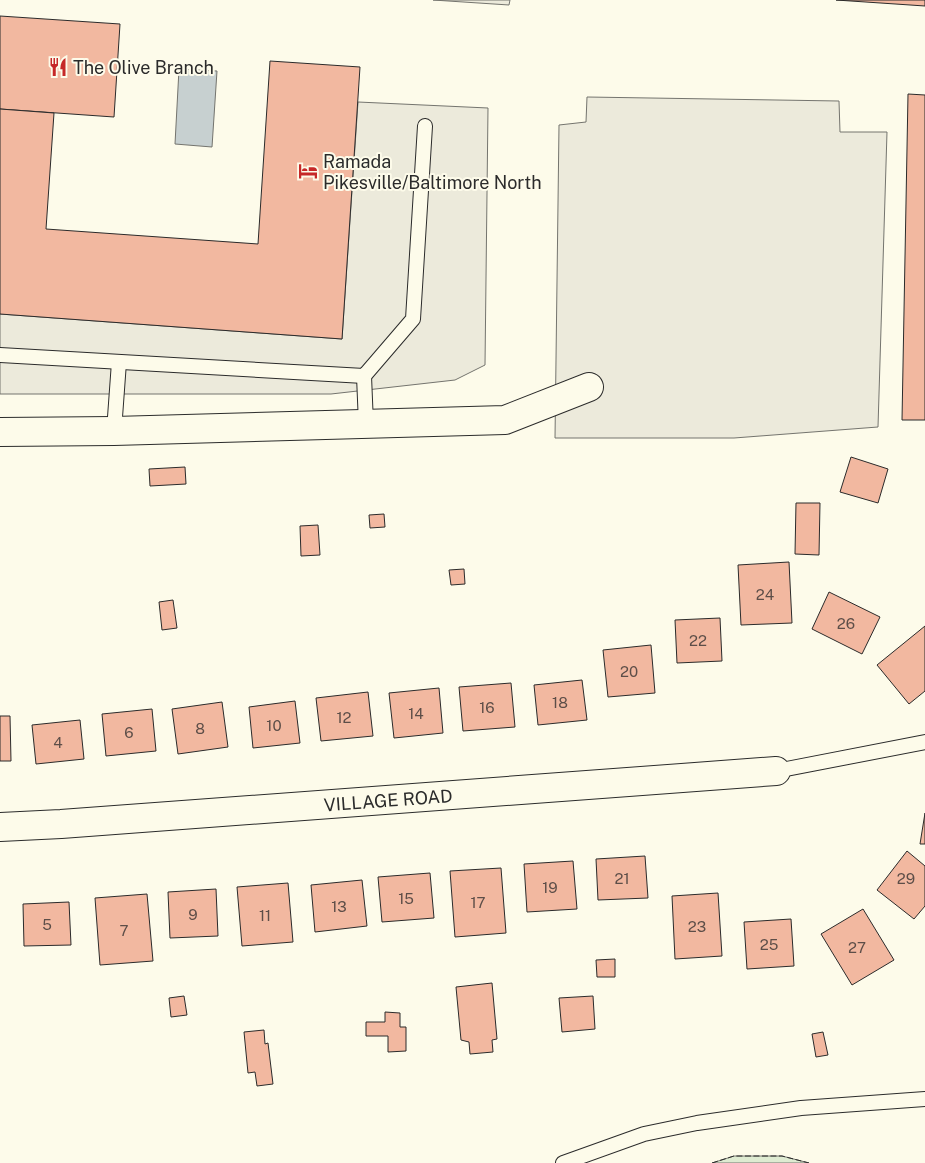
<svg xmlns="http://www.w3.org/2000/svg" width="925" height="1163" viewBox="0 0 925 1163" font-family="'Public Sans',sans-serif">
<rect width="100%" height="100%" fill="#fdfbea"/>
<polygon fill="#deebd1" stroke="#74746e" points="734,1156 782,1156 809,1163 712,1163"/>
<g fill="#eceadb" stroke="#74746e">
<polygon points="433,0 510,0 509,5"/>
<polygon points="587,97 839,101 840,132 887,132 878,427 734,438 555,438 559,125 586,122"/>
<polygon points="358,102 488,108 485,365 455,380 331,394 0,394 0,314 342,339"/>
</g>
<polygon fill="#c7d0d0" stroke="#74746e" points="179,69 217,71 212,147 175,144"/>
<g fill="#f2b8a0" stroke="#2b2b2b">
<polygon points="836,0 925,0 925,6"/>
<polygon points="0,16 120,24 114,117 0,109"/>
<polygon points="270,61 360,67 342,339 0,314 0,109 54,113 46,229 258,244"/>
<polygon points="908,94 925,95 925,420 902,420"/>
<polygon points="851,457 888,469 878,503 840,492"/>
<polygon points="185,467 186,484 150,486 149,469"/>
<polygon points="796,503 820,503 819,555 795,554"/>
<polygon points="384,514 385,527 370,528 369,515"/>
<polygon points="318,525 320,555 301,556 300,526"/>
<polygon points="789,562 792,623 741,625 738,565"/>
<polygon points="464,569 465,584 451,585 449,570"/>
<polygon points="829,592 880,617 862,654 812,629"/>
<polygon points="173,600 177,628 162,630 159,602"/>
<polygon points="720,618 722,661 677,663 675,620"/>
<polygon points="925,626 925,691 909,704 877,665"/>
<polygon points="651,645 655,693 608,697 603,650"/>
<polygon points="582,680 587,720 538,725 534,685"/>
<polygon points="511,683 515,727 463,731 459,687"/>
<polygon points="439,688 443,733 394,738 389,693"/>
<polygon points="368,692 373,736 321,741 316,698"/>
<polygon points="295,701 300,743 253,748 249,707"/>
<polygon points="222,702 228,747 178,754 172,709"/>
<polygon points="152,709 156,751 106,756 102,714"/>
<polygon points="0,716 10,716 11,761 0,761"/>
<polygon points="80,720 84,759 36,764 32,725"/>
<polygon points="925,813 925,844 920,844"/>
<polygon points="907,851 925,866 925,906 914,919 877,890"/>
<polygon points="645,856 648,898 598,900 596,859"/>
<polygon points="573,861 577,909 527,912 524,864"/>
<polygon points="501,868 506,933 455,937 450,871"/>
<polygon points="430,873 434,918 382,922 378,877"/>
<polygon points="362,880 367,926 315,932 311,885"/>
<polygon points="288,883 293,942 242,946 237,887"/>
<polygon points="216,889 218,936 170,938 168,892"/>
<polygon points="718,893 722,956 675,959 672,896"/>
<polygon points="147,894 153,961 100,965 95,898"/>
<polygon points="69,902 71,945 24,946 23,904"/>
<polygon points="863,909 894,960 852,985 821,934"/>
<polygon points="791,919 794,966 747,969 744,922"/>
<polygon points="615,959 615,977 597,977 596,960"/>
<polygon points="492,983 497,1039 492,1040 493,1052 470,1054 469,1042 461,1040 456,987"/>
<polygon points="184,996 187,1015 171,1017 169,998"/>
<polygon points="593,996 595,1029 562,1032 559,998"/>
<polygon points="385,1012 400,1013 400,1027 406,1027 406,1051 388,1052 388,1036 366,1036 366,1022 385,1022"/>
<polygon points="264,1030 265,1044 268,1043 273,1084 257,1086 255,1072 248,1073 244,1032"/>
<polygon points="823,1032 828,1055 816,1057 812,1034"/>
</g>
<g fill="none" stroke-linecap="round" stroke-linejoin="round">
<g stroke="#2b2b2b" stroke-width="16">
<g id="lane">
<polyline points="0,355 364,376 413,319 425,126"/>
<polyline points="364,376 366,424"/>
<polyline points="114,431 119,362"/>
<polyline points="776,771 925,742"/>
<polyline points="563,1163 644,1134 697,1123 801,1108 925,1099"/>
</g>
</g>
<g stroke="#2b2b2b" stroke-width="30">
<g id="street">
<polyline points="0,432 114,431 505,420 589,387"/>
<path id="s1" d="M 0,827 L 61,824 L 776,771"/>
</g>
</g>
<use href="#lane" stroke="#fdfbea" stroke-width="14"/>
<use href="#street" stroke="#fdfbea" stroke-width="28"/>
<polyline stroke="#2b2b2b" stroke-width="1" stroke-dasharray="6 2.5" stroke-linecap="butt" points="712,1163 734,1156 782,1156 809,1163"/>
</g>
<defs>
<g id="restaurant-bare" transform="scale(1.5)"><path d="M-5-6h1v4h1v-4h1v4h1v-4h1v5L-1.5 .5V6h-2V.5L-5-1ZM5-6V6H3V1.5H1.5Q1.5-4 5-6Z" fill="#c62828" stroke="#fdfbea" stroke-width="2.5" paint-order="stroke"/></g>
<g id="hotel-bare" transform="scale(1.5)"><path d="M-6-4.5h1.5V1H6V5H4.5V3h-9V5H-6ZM-4 0a1.8 1.8 0 1 1 3.6 0ZM.5 0V-2.5h3Q6-2.5 6 0Z" fill="#c62828" stroke="#fdfbea" stroke-width="2.5" paint-order="stroke"/></g>
</defs>
<g fill-rule="evenodd">
<use href="#restaurant-bare" x="58" y="67"/>
<use href="#hotel-bare" x="308" y="171"/>
</g>
<g text-anchor="middle" dominant-baseline="central" stroke-width="4" stroke-linejoin="round" paint-order="stroke">
<g font-size="15" fill="#5d4e48">
<text x="765" y="594">24</text>
<text x="846" y="623">26</text>
<text x="698" y="640">22</text>
<text x="629" y="671">20</text>
<text x="560" y="702">18</text>
<text x="487" y="707">16</text>
<text x="416" y="713">14</text>
<text x="344" y="717">12</text>
<text x="274" y="725">10</text>
<text x="200" y="728">8</text>
<text x="129" y="732">6</text>
<text x="58" y="742">4</text>
<text x="622" y="878">21</text>
<text x="906" y="878">29</text>
<text x="550" y="887">19</text>
<text x="406" y="898">15</text>
<text x="478" y="902">17</text>
<text x="339" y="906">13</text>
<text x="193" y="914">9</text>
<text x="265" y="915">11</text>
<text x="47" y="924">5</text>
<text x="697" y="926">23</text>
<text x="124" y="930">7</text>
<text x="769" y="944">25</text>
<text x="857" y="947">27</text>
</g>
<g font-size="18" fill="#2b2b2b" stroke="#fdfbea" text-anchor="start">
<text x="73" y="67">The Olive Branch</text>
<text x="323" y="161">Ramada<tspan x="323" dy="21">Pikesville/Baltimore North</tspan></text>
</g>
<g font-size="18" fill="#2b2b2b" stroke="#fdfbea">
<text stroke="none"><textPath href="#s1" startOffset="389">VILLAGE ROAD</textPath></text>
</g>
</g>
</svg>
